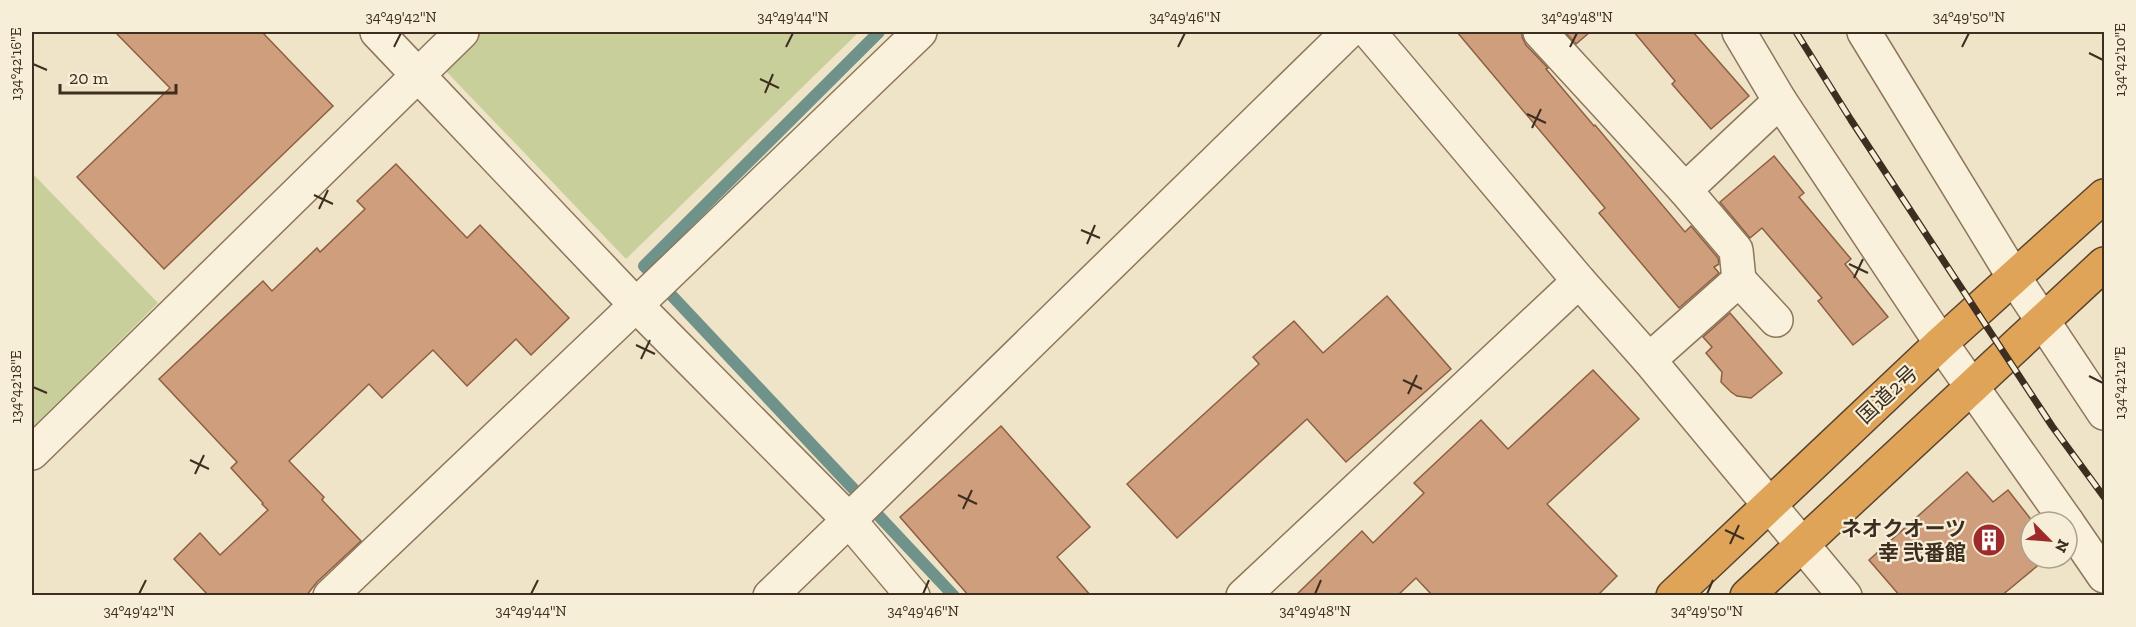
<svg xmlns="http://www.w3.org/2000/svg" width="2136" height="627" viewBox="0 0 2136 627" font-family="'Zilla Slab','Noto Sans JP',serif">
<rect width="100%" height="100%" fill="#f0e4c8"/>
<g fill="#c9cf9b">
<polygon points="480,32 859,32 626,259 442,67"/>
<polygon points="32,173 158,303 32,428"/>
</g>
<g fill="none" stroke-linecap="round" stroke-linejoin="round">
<polyline stroke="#6f938a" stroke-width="12" points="879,32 644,266 954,596"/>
</g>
<g fill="#cf9f7d" stroke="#8d5f41" stroke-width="1.5">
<polygon points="115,32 262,32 333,106 164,269 77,177 170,88"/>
<polygon points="1457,32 1522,32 1522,37 1526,45 1548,68 1546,69 1594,126 1595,125 1685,232 1691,226 1718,258 1719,264 1714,267 1719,273 1679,308 1599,213 1605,208"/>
<polygon points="1565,32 1590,32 1576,44"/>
<polygon points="1634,32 1693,32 1749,96 1711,129 1672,84 1675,81"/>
<polygon points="1774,156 1804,193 1799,197 1851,259 1845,264 1888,317 1853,345 1818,301 1822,298 1762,228 1750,238 1720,202"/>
<polygon points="396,164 467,238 480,225 569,318 531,355 516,339 467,386 433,350 382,398 369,384 289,461 324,497 322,500 361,541 317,582 306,596 209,596 174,559 200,533 220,555 268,510 262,504 263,503 231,468 237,462 159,379 263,281 272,291 317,248 320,252 365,209 357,201"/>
<polygon points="1387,296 1451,369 1346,462 1307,419 1177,538 1127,484 1259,364 1253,357 1294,321 1323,353"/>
<polygon points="1730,313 1782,373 1751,398 1737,396 1731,392 1721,382 1722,372 1706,353 1712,347 1703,337"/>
<polygon points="1593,370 1639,419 1547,504 1617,576 1597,596 1433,596 1416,578 1397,596 1295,596 1362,531 1373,543 1424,493 1414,483 1481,420 1508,449"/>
<polygon points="1001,426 1090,527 1057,557 1091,596 969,596 900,517"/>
<polygon points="1967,472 1993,502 2008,490 2033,522 2031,522 2031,558 2047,558 2001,596 1900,596 1869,560"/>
</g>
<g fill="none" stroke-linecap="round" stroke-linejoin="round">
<g stroke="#8d765c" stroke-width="36">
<g id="street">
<polyline points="377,32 636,305 849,520 913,596"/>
<polyline points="1369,32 1579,281 1649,360 1845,596"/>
<polyline points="1540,32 1685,190 1736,250 1739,280"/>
<polyline points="1739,32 1780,101 1941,343 2067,522"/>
<polyline points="1864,32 2015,279 2104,413"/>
<polyline points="1685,190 1780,101"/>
<polyline points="1649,360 1739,280 1776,320"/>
<polyline points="32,453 462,32"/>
<polyline points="2067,522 2104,576"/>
<polyline points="330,596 636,305 920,32"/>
<polyline points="770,596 849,520 1348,32"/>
<polyline points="1243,596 1579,281"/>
</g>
</g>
<g stroke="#5b4430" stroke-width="36">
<g id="highway">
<polyline points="1673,596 1941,343 2104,196"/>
<polyline points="1747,596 2104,264"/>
</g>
</g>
<use href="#street" stroke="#faf1dc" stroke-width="33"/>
<use href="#highway" stroke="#e0a458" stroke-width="33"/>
<g stroke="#3d2e20" stroke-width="7">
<polyline id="rail" points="1796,32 1851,120 2052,426 2104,497"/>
</g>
<use href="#rail" stroke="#f7eed8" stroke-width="4.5" stroke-dasharray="14" stroke-linecap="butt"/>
</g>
<path fill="none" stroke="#3d2e20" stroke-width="2" d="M 394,47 L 401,33M 786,47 L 793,33M 1178,47 L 1185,33M 1570,47 L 1577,33M 1962,47 L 1969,33M 2089,53 L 2103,60M 33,64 L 47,70M 760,79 L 779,88M 765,93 L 773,74M 1527,114 L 1546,123M 1532,128 L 1541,109M 314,195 L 333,204M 319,209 L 328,190M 1081,230 L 1100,238M 1087,244 L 1095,225M 1849,264 L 1868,273M 1854,278 L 1863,259M 636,345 L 655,354M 641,359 L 650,340M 2089,376 L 2103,383M 1403,380 L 1422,389M 33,387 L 47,393M 1408,394 L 1417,375M 190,460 L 209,469M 195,474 L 204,455M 958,495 L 977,504M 963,509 L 972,490M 1725,530 L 1744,539M 1730,544 L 1739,525M 139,594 L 146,580M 531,594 L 538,580M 923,594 L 929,580M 1315,594 L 1321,580M 1707,594 L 1713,580"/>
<defs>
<g id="building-disc" transform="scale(1.725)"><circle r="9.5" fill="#9e2a2b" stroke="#f7eed8"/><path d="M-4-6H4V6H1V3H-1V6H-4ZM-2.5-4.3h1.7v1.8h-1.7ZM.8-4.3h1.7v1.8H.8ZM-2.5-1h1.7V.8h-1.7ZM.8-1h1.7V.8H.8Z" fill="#fff"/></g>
</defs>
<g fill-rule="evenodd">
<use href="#building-disc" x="1989" y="540"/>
</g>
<g text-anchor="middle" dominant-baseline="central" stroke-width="4.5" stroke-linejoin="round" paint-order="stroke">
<g font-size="21" fill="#3d2e20" stroke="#f7eed8">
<text transform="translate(1887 394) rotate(-43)">国道2号</text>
</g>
<g font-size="21" font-weight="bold" fill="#3d2e20" stroke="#f7eed8" text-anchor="end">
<text x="1966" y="528">ネオクオーツ<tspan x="1966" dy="24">幸 弐番館</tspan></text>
</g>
</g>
<rect width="2136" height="627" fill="none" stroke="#f7eed8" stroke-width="66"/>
<g transform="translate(2049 540) rotate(115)"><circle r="28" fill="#f7eed8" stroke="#ada18e" stroke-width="1.5"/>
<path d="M0-4.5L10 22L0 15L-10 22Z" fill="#9e2a2b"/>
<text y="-9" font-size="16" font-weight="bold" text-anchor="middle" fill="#3d2e20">N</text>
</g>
<path d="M60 84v9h116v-9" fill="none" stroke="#3d2e20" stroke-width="3"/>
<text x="69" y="84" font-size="18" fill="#3d2e20" stroke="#f7eed8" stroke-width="4.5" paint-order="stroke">20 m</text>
<rect x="33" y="33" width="2070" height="561" fill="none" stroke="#3d2e20" stroke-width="2"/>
<g font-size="15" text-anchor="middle" fill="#3d2e20">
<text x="401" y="22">34°49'42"N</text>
<text x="793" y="22">34°49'44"N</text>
<text x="1185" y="22">34°49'46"N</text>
<text x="1577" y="22">34°49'48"N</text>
<text x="1969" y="22">34°49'50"N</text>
<text transform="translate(2120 60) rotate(-90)" y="5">134°42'10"E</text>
<text transform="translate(16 64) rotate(-90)" y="5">134°42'16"E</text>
<text transform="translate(2120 383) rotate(-90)" y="5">134°42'12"E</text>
<text transform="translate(16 387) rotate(-90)" y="5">134°42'18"E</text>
<text x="139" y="616">34°49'42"N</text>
<text x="531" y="616">34°49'44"N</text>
<text x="923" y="616">34°49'46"N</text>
<text x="1315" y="616">34°49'48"N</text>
<text x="1707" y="616">34°49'50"N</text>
</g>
</svg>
